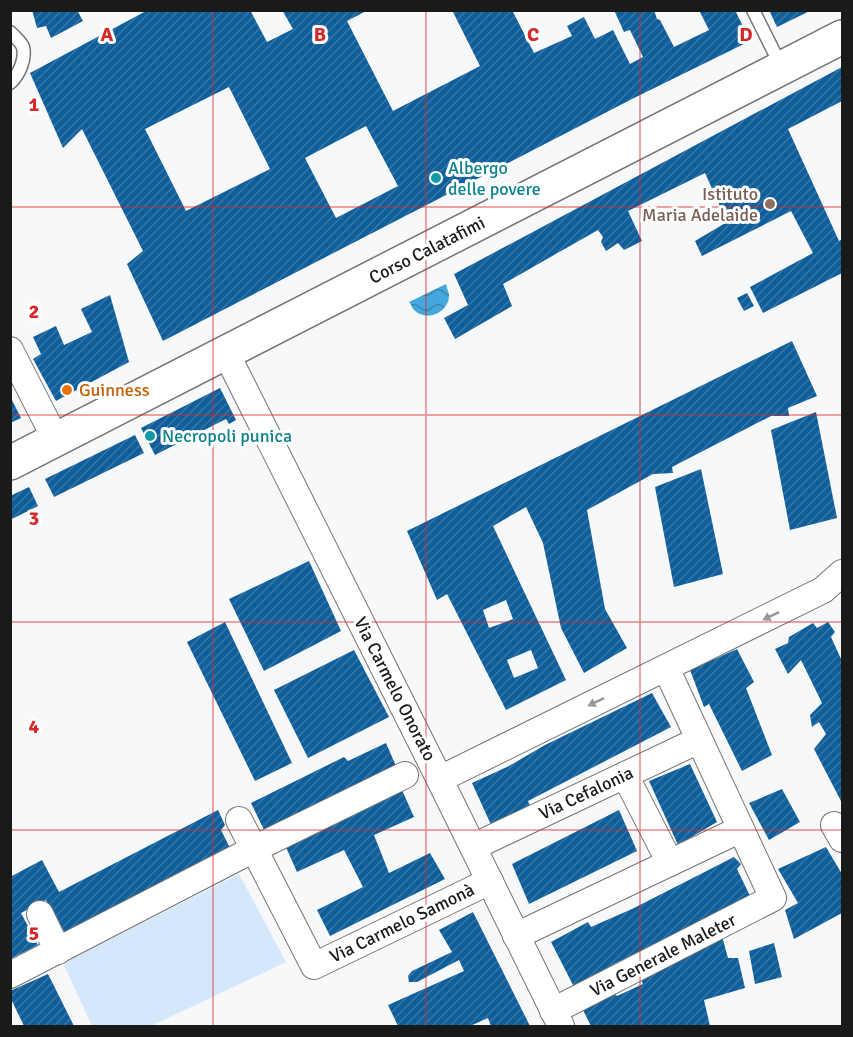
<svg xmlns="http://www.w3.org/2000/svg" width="853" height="1037" viewBox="0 0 853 1037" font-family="Signika,sans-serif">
<defs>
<pattern id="water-waves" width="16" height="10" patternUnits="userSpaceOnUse" patternTransform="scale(1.5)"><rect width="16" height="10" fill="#44a7dd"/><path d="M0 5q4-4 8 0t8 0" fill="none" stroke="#3887b2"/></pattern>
<pattern id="building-hatch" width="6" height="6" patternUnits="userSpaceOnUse" patternTransform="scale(1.5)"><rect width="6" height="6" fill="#0f5f9c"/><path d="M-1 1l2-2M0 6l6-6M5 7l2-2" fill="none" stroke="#3a76a4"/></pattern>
</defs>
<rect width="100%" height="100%" fill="#f7f8f9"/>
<polygon fill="#d5e8fb" points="239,874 286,962 151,1026 92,1026 63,963"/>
<path fill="url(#water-waves)" d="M 446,284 C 447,288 448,291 449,294 C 450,312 427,323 414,310 C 412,308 411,304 409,302 Z"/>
<g fill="url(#building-hatch)" fill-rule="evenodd">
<polygon points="32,10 77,10 83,21 51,38 46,26 37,28"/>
<path d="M 148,10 L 250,10 L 267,42 L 293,29 L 282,10 L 368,10 L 347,21 L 393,111 L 480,66 L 452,10 L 512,10 L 534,53 L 572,36 L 567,26 L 584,17 L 595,39 L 613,30 L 630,64 L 643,57 L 630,30 L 624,32 L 614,10 L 654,10 L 657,19 L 660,20 L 674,47 L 709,30 L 699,10 L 735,10 L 750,41 L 634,98 L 163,341 L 127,264 L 143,251 L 82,129 L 63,148 L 30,73 ZM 229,87 L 270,169 L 186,211 L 145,129 ZM 366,126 L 398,186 L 336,218 L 305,158 Z"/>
<polygon points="769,10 812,10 777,27"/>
<polygon points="842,67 842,101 788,129 839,241 842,239 842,273 763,313 750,287 813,253 791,211 702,256 695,241 727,222 705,173 628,211 642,241 624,250 618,243 606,251 601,242 603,237 598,230 503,284 512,306 455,339 444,318 468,305 454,274"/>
<polygon points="747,293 754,306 744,311 737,298"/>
<polygon points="110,295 129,362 56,401 33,359 41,354 33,337 56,326 64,345 92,332 81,309"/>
<path d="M 792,341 L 817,396 L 788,408 L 789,416 L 771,416 L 672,467 L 673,473 L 653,474 L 587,510 L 605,609 L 627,648 L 584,673 L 561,628 L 543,543 L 526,507 L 493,526 L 566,680 L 506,710 L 447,594 L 437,600 L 407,531 ZM 506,600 L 513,619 L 489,628 L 483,610 ZM 531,650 L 538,668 L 514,678 L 507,660 Z"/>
<polygon points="220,388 236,420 229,424 226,419 155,455 141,428"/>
<polygon points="10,396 21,418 10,423"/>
<polygon points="816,412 837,518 790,530 771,430"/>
<polygon points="135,435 144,453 54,497 45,479"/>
<polygon points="701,469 723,574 674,587 655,487"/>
<polygon points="29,487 38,506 10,520 10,496"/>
<polygon points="309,561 341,631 264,671 229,599"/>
<polygon points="225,622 292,763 255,781 187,642"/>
<polygon points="828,622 835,632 831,637 842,661 842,803 814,749 826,734 819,722 812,727 810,715 822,703 801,660 788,674 775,649 788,643 789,637 813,623 817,628"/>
<polygon points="737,649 754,682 746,688 772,755 742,771 709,704 704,707 690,670"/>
<polygon points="354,650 389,717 308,758 274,690"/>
<polygon points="652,693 671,727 528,801 531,808 492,827 472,783 509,766 545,745"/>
<polygon points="386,743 396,766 265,832 251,803 344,757 348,761"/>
<polygon points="690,764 717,822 678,845 649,781"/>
<polygon points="782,789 800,822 769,840 749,803"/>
<polygon points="402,790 414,817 374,835 389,873 430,853 445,879 330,936 317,910 363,887 344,850 297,872 285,845"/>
<polygon points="218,810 225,825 221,830 230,848 65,933 46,900 21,913 38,945 10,959 10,877 42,860 59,892"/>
<polygon points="619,810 637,851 529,904 512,864"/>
<polygon points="826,847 842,874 842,913 794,939 785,910 798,903 778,869"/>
<polygon points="734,857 741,864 737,869 750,896 612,965 613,968 574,987 551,942 588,922 591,927 632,909"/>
<polygon points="473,912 530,1026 491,1026 488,1018 470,1026 398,1026 388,1005 464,971 459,960 417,982 409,982 408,976 412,971 452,952 439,930"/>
<polygon points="722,936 728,958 738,958 745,988 704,1000 710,1026 591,1026 580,1004 610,987 617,996 643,984 639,975"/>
<polygon points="774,943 782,977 755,984 749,951"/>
<polygon points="48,974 74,1026 24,1026 10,997 10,991"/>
</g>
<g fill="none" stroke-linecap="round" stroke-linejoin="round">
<g stroke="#737475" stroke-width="15">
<g id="service">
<polyline points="753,10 781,66"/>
<path d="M 10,32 C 14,36 21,42 23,47 C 26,59 19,75 10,83"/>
</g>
</g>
<g stroke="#737475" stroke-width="28">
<g id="minor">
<polyline points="10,350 56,440"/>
<polyline points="226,353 431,762 561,1026"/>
<polyline points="625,775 670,863"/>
<polyline points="440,779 823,590 842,573"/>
<polyline points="239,820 314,966 490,881"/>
<polyline points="834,825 842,839"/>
<polyline points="473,847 699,740"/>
<polyline points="40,914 58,951"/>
<polyline points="516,936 741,829"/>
<polyline points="10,975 254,849 405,775"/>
<polyline points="553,1011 773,898 666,668"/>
</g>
</g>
<g stroke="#737475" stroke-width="36">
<polyline id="secondary" points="10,463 842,37"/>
</g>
<use href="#service" stroke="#fff" stroke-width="12"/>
<use href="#minor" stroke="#fff" stroke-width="26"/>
<use href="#secondary" stroke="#fff" stroke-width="33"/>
</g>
<defs><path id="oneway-solid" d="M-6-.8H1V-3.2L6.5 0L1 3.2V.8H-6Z" transform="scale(1.5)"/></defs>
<g fill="#989898">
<use href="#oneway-solid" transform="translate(771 616) rotate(154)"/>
<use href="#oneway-solid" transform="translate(596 702) rotate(154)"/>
</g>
<path fill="none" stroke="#d62828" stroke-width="1.5" stroke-opacity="0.55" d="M 213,10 L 213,1026M 426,10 L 426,1026M 640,10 L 640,1026M 10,207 L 842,207M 10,415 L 842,415M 10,622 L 842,622M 10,830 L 842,830"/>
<g fill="#0f9aa8" stroke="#fff" stroke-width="2">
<circle cx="436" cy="178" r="6"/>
<circle cx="150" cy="436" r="6"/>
</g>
<circle fill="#8d6e63" stroke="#fff" stroke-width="2" cx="770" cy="204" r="6"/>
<circle fill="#e8710a" stroke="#fff" stroke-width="2" cx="67" cy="390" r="6"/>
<g text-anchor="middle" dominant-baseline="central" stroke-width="6" stroke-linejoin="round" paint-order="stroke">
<g font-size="18" fill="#0d838f" stroke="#fff" text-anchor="start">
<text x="448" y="168">Albergo<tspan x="448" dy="21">delle povere</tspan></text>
<text x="162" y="436">Necropoli punica</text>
</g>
<g font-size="18" fill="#785e54" stroke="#fff" text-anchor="end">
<text x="758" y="194">Istituto<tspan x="758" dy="21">Maria Adelaide</tspan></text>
</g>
<g font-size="18" fill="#191a1a" stroke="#fff">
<text transform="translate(427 250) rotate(-27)">Corso Calatafimi</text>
<text transform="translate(395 689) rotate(63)">Via Carmelo Onorato</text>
<text transform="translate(586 793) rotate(-25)">Via Cefalonia</text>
<text transform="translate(402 923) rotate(-26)">Via Carmelo Samonà</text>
<text transform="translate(663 955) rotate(-27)">Via Generale Maleter</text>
</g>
<g font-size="18" fill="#c56008" stroke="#fff" text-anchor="start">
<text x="79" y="390">Guinness</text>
</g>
</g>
<g font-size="20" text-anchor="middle" font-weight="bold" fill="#d62828" stroke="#fff" stroke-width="6" stroke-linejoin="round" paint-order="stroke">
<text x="107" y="41">A</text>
<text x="320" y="41">B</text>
<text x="533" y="41">C</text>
<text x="746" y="41">D</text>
<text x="34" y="111">1</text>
<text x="34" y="318">2</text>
<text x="34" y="525">3</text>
<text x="34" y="733">4</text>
<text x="34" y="940">5</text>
</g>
<rect width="853" height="1037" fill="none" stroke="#191a1a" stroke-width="24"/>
</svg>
